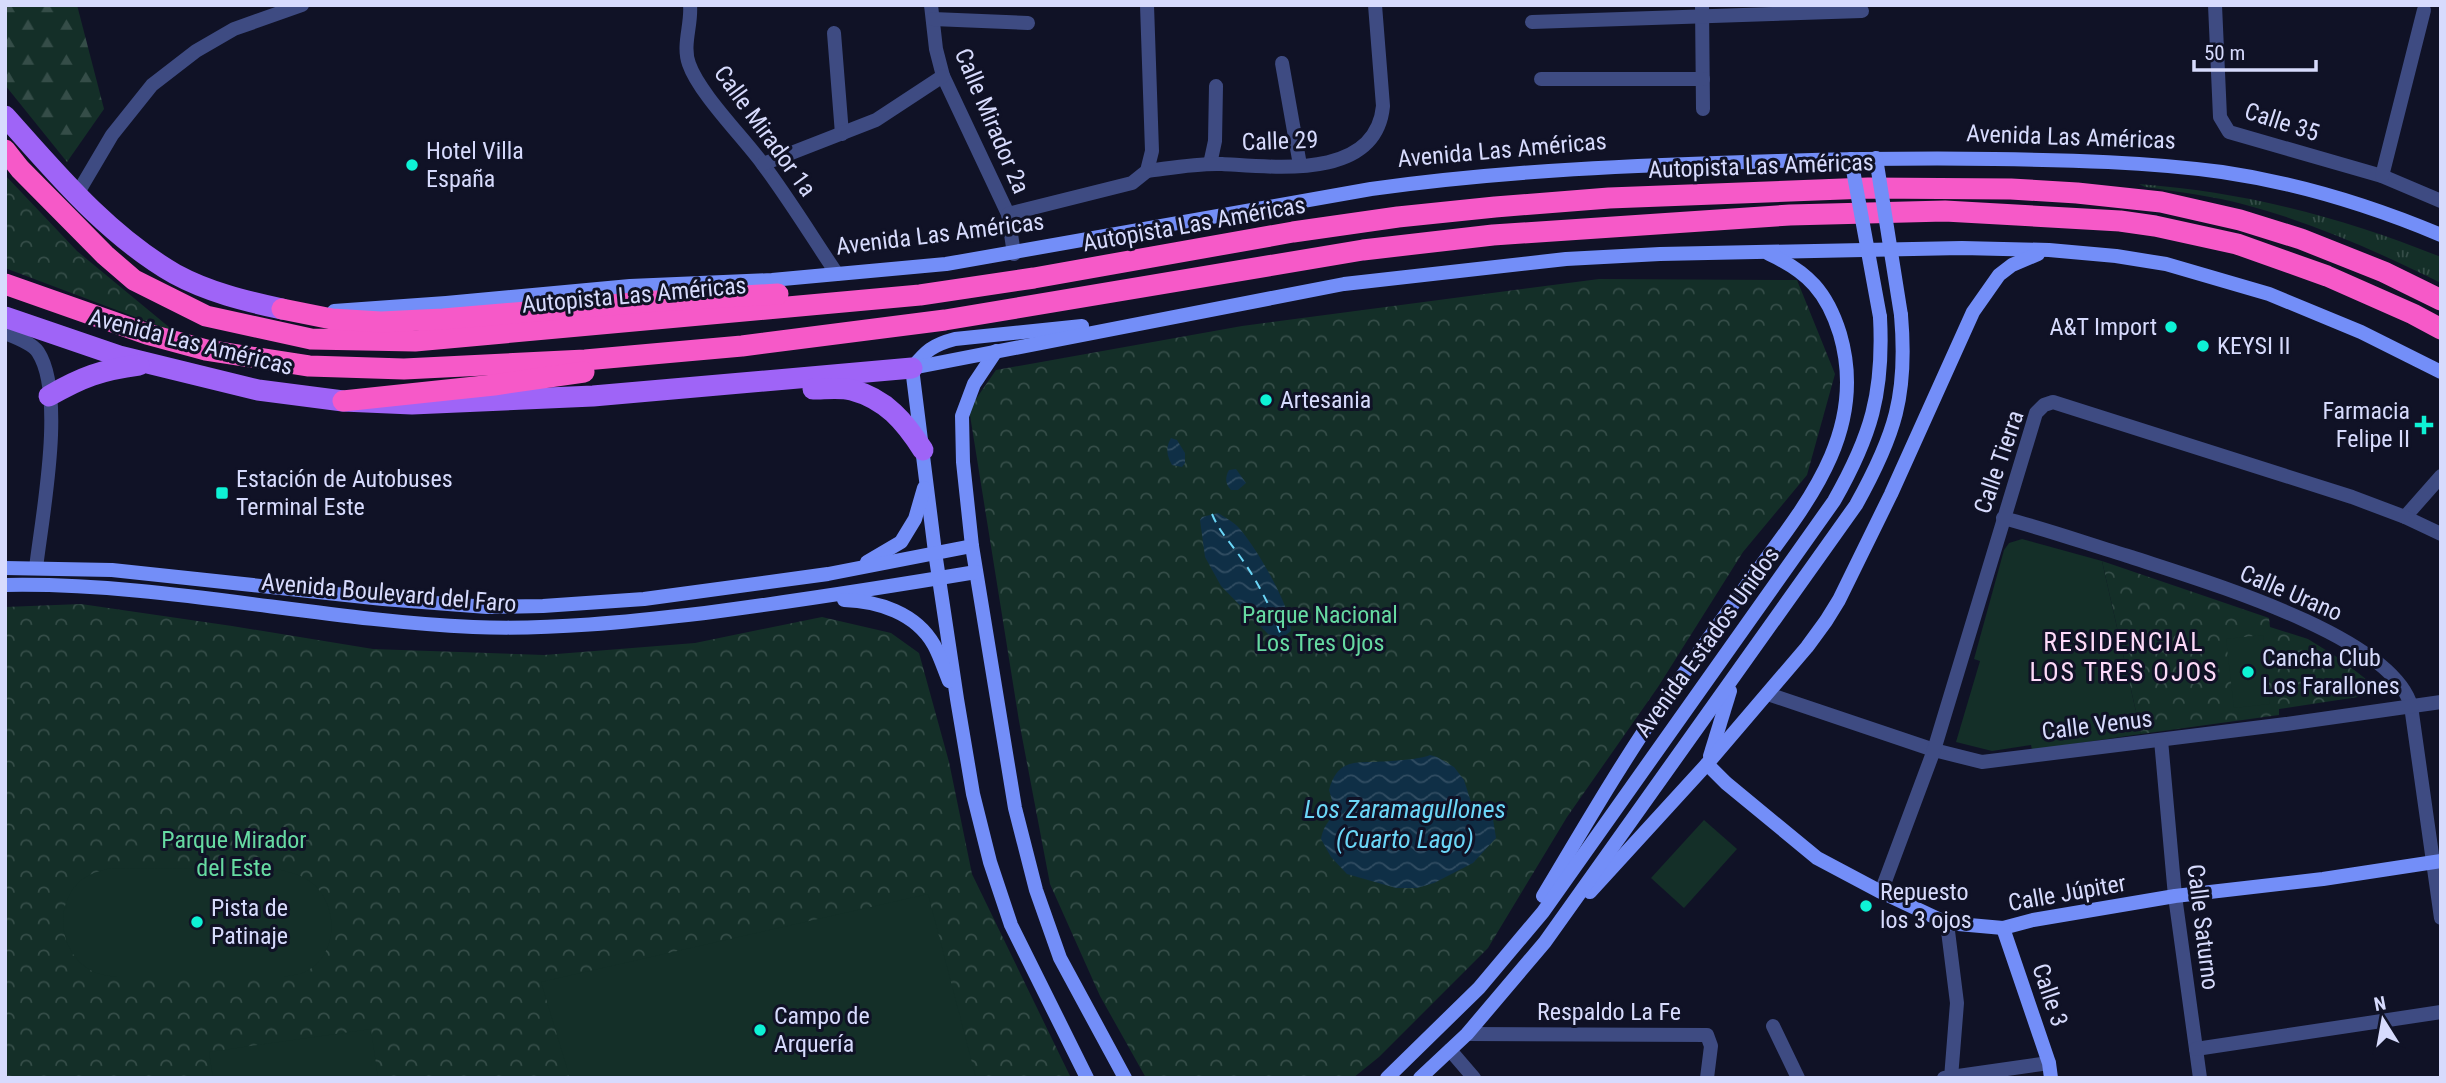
<svg xmlns="http://www.w3.org/2000/svg" width="2446" height="1083" viewBox="0 0 2446 1083" font-family="'Roboto Condensed',sans-serif">
<defs>
<pattern id="grass-tufts" width="24" height="20" patternUnits="userSpaceOnUse" patternTransform="scale(1.75)"><rect width="24" height="20" fill="#142f28"/><path d="M3 7l-1-3M5 7V3M7 7l1-3M15 17l-1-3M17 17v-4M19 17l1-3" fill="none" stroke="#354d48"/></pattern>
<pattern id="forest-firs" width="22" height="20" patternUnits="userSpaceOnUse" patternTransform="scale(1.75)"><rect width="22" height="20" fill="#142f28"/><path d="M5 1l3.5 6h-7zM16 11l3.5 6h-7z" fill="#354d48"/></pattern>
<pattern id="park-crowns" width="20" height="18" patternUnits="userSpaceOnUse" patternTransform="scale(1.75)"><rect width="20" height="18" fill="#142f28"/><path d="M2 6a3 3 0 1 1 6 0M12 15a3 3 0 1 1 6 0" fill="none" stroke="#354d48"/></pattern>
<pattern id="water-waves" width="16" height="10" patternUnits="userSpaceOnUse" patternTransform="scale(1.75)"><rect width="16" height="10" fill="#0f2f46"/><path d="M0 5q4-4 8 0t8 0" fill="none" stroke="#314d62"/></pattern>
</defs>
<rect width="100%" height="100%" fill="#101226"/>
<path fill="url(#grass-tufts)" d="M 2139,184 C 2245,192 2342,217 2441,257 L 2441,283 C 2378,252 2314,223 2246,205 C 2213,196 2179,192 2145,187 Z"/>
<polygon fill="url(#forest-firs)" points="5,5 77,5 104,109 67,162 5,85"/>
<g fill="url(#park-crowns)">
<polygon points="5,175 77,251 175,332 5,268"/>
<polygon points="1599,279 1797,280 1835,374 1807,475 1743,552 1658,687 1567,817 1488,948 1379,1057 1353,1078 1146,1078 1100,996 1050,884 1019,721 969,409 996,370 1242,326"/>
<polygon points="2102,561 2269,618 2270,627 2308,639 2340,659 2384,693 2279,709 2279,715 2141,734"/>
<polygon points="81,604 232,626 373,649 544,655 695,643 822,617 891,633 919,653 949,762 972,874 1071,1078 5,1078 5,607"/>
</g>
<g fill="#142f28">
<polygon points="2022,539 2102,561 2141,734 2032,750 2031,745 1992,751 1956,742 1980,661 1974,659 2004,550 2009,543"/>
<polygon points="2263,635 2270,704 2234,708 2226,639"/>
<polygon points="1704,820 1737,849 1684,908 1651,878"/>
<path d="M 111,868 L 276,869 C 289,872 301,874 312,883 C 339,904 339,956 305,972 C 299,975 290,975 284,977 L 117,977 C 110,976 102,975 96,973 C 62,958 52,912 77,884 C 85,875 99,871 111,868 Z"/>
<polygon points="928,894 976,1078 570,1078 541,982"/>
<polygon points="371,1029 378,1078 213,1078 209,1052"/>
</g>
<g fill="url(#water-waves)">
<path d="M 1171,438 L 1177,440 L 1185,453 L 1185,463 L 1182,467 L 1172,465 C 1167,456 1165,448 1171,438 Z"/>
<path d="M 1236,469 L 1246,483 L 1238,490 L 1231,490 C 1225,484 1225,477 1229,470 Z"/>
<path d="M 1218,513 C 1226,518 1234,522 1240,529 C 1257,549 1291,606 1291,631 L 1282,638 L 1268,634 L 1221,586 L 1205,557 L 1200,520 L 1202,517 Z"/>
<path d="M 1430,755 L 1437,757 L 1454,767 L 1464,780 L 1471,802 L 1493,819 L 1496,838 L 1473,863 L 1434,883 L 1417,888 L 1396,888 L 1347,874 L 1331,857 L 1321,839 C 1326,813 1340,825 1329,790 C 1337,762 1351,762 1375,762 C 1389,761 1418,760 1430,755 Z"/>
</g>
<g fill="none" stroke-linecap="round" stroke-linejoin="round">
<path stroke="#6bd6f7" stroke-width="2" stroke-dasharray="9 7" stroke-linecap="butt" d="M 1212,514 C 1219,531 1229,541 1239,555 C 1257,580 1272,609 1282,638"/>
<g stroke="#3e4b82" stroke-width="14">
<path d="M 690,5 C 692,24 682,45 689,64 C 699,93 742,136 762,163 C 789,199 812,237 837,274"/>
<polyline points="931,5 936,49 943,76 1008,214 1014,254"/>
<polyline points="1702,5 1703,109"/>
<polyline points="2215,5 2220,117 2229,132 2382,176 2441,201"/>
<polyline points="933,19 1028,23"/>
<polyline points="1532,22 1862,11"/>
<polyline points="834,33 842,134"/>
<polyline points="1282,63 1300,165"/>
<polyline points="1541,79 1703,79"/>
<polyline points="763,164 876,120 943,76"/>
<polyline points="1210,164 1215,141 1216,86"/>
<path d="M 1147,171 C 1171,168 1197,163 1222,164 C 1276,167 1376,180 1383,106 L 1375,5"/>
<polyline points="2382,176 2424,10"/>
<polyline points="76,196 112,135 152,85 196,51 234,29 302,5"/>
<polyline points="1008,214 1132,183 1147,171 1152,151 1147,5"/>
<path d="M 5,333 C 15,337 32,343 38,352 C 66,395 42,516 36,568"/>
<polyline points="2405,517 2441,476"/>
<path d="M 2003,518 C 2046,529 2088,544 2131,557 C 2197,579 2392,635 2411,706 L 2441,918"/>
<polyline points="1768,694 1934,750 1982,762 2286,724 2441,702"/>
<polyline points="2161,740 2175,896 2200,1078"/>
<polyline points="1881,892 1934,750 2036,413 2044,405 2053,402 2352,497 2405,517 2441,534"/>
<polyline points="1947,923 1957,1003 1951,1078"/>
<polyline points="1773,1026 1798,1078"/>
<polyline points="1467,1034 1707,1035 1711,1046 1707,1078"/>
<polyline points="2196,1049 2441,1012"/>
<polyline points="1450,1050 1474,1078"/>
<polyline points="1944,1078 2049,1063"/>
</g>
<g stroke="#738ef8" stroke-width="14">
<path d="M 334,311 L 446,303 L 630,286 L 772,280 L 946,264 L 1371,189 C 1506,170 1641,165 1777,161 C 1850,159 1922,158 1994,159 C 2070,160 2147,162 2222,172 C 2297,183 2372,206 2441,235"/>
<path d="M 1082,326 L 955,339 C 932,345 926,351 912,368 L 935,552 L 957,699 L 973,794 L 990,862 L 1011,925 L 1087,1078"/>
<polyline points="996,351 974,384 962,416 963,462 972,546 1015,808 1036,890 1060,958 1125,1078"/>
<polyline points="912,368 1344,284 1566,259 1660,254 1962,248 2049,250 2116,256 2166,264 2269,294 2361,332 2441,372"/>
<polyline points="867,562 901,542 915,519 924,488"/>
<polyline points="5,568 112,570 383,599 487,607 543,606 644,599 828,574 972,546"/>
<path d="M 5,585 C 161,582 317,620 473,627 C 551,630 628,622 705,613 C 796,601 886,587 976,572"/>
<path d="M 844,600 C 878,601 916,613 934,645 C 940,656 944,669 949,681"/>
<polyline points="1710,756 1730,691"/>
<polyline points="1707,764 1726,783 1817,858 1881,892 1947,923 2003,928 2033,920 2175,896 2323,879 2441,861"/>
<polyline points="1590,892 1707,764 1807,647 1826,621 1839,600 1891,494 1973,312 1999,275 2012,265 2038,254"/>
<path d="M 1543,896 C 1582,831 1620,765 1663,703 C 1692,662 1720,622 1749,582 C 1804,507 1869,433 1840,334 C 1827,292 1808,272 1769,254"/>
<polyline points="2003,928 2049,1063 2051,1078"/>
<path d="M 1387,1078 L 1479,988 L 1543,912 L 1834,501 C 1871,436 1884,393 1880,317"/>
<path d="M 1420,1078 L 1467,1034 L 1545,942 L 1856,505 C 1895,435 1908,395 1901,315"/>
</g>
<g stroke="#9f64f7" stroke-width="21">
<path d="M 5,116 C 56,173 107,235 175,274 C 208,292 245,301 282,309"/>
<polyline points="5,317 119,356 258,390 343,401 412,404 593,396 912,368"/>
<path d="M 813,389 C 825,389 841,387 852,390 C 886,399 905,422 923,450"/>
<path d="M 49,396 C 82,377 101,370 139,365"/>
</g>
<g stroke="#f659c8" stroke-width="21">
<polyline points="5,150 20,169 105,255 134,280 206,316 311,339 415,341 920,295 1034,278 1293,232 1398,217 1495,207 1609,198 1868,188 2011,189 2077,193 2161,202 2240,220 2301,239 2384,272 2441,300"/>
<polyline points="5,284 147,334 206,350 309,366 404,369 585,360 742,346 945,320 1363,250 1493,235 1790,215 1945,211 2120,221 2155,226 2237,244 2327,276 2413,314 2441,329"/>
<polyline points="282,309 332,319 381,322 443,319 657,301 778,294"/>
<polyline points="343,401 494,385 584,372"/>
</g>
<g stroke="#738ef8" stroke-width="14">
<polyline points="1876,158 1901,315"/>
<polyline points="1851,159 1880,317"/>
</g>
</g>
<g fill="#0ef2d5" stroke="#101226" stroke-width="2.5">
<circle cx="412" cy="165" r="7"/>
<circle cx="2171" cy="327" r="7"/>
<circle cx="2203" cy="346" r="7"/>
<circle cx="1266" cy="400" r="7"/>
<path d="M2420.5 414.5h7v7h7v7h-7v7h-7v-7h-7v-7h7z"/>
<rect x="215" y="486" width="14" height="14" rx="3.5"/>
<circle cx="2248" cy="672" r="7"/>
<circle cx="1866" cy="906" r="7"/>
<circle cx="197" cy="922" r="7"/>
<circle cx="760" cy="1030" r="7"/>
</g>
<g text-anchor="middle" dominant-baseline="central" stroke-width="6" stroke-linejoin="round" paint-order="stroke">
<g font-size="24" fill="#d7dbfd" stroke="#101226">
<text transform="translate(992 121) rotate(67)">Calle Mirador 2a</text>
<text transform="translate(2282 122) rotate(18)">Calle 35</text>
<text transform="translate(765 131) rotate(54)">Calle Mirador 1a</text>
<text transform="translate(2071 137) rotate(2)">Avenida Las Américas</text>
<text transform="translate(1280 141) rotate(-2)">Calle 29</text>
<text transform="translate(1502 150) rotate(-5)">Avenida Las Américas</text>
<text transform="translate(1761 166) rotate(-2)">Autopista Las Américas</text>
<text transform="translate(1194 224) rotate(-10)">Autopista Las Américas</text>
<text transform="translate(940 234) rotate(-7)">Avenida Las Américas</text>
<text transform="translate(634 295) rotate(-5)">Autopista Las Américas</text>
<text transform="translate(191 342) rotate(14)">Avenida Las Américas</text>
<text transform="translate(1999 462) rotate(-71)">Calle Tierra</text>
<text transform="translate(389 593) rotate(5)">Avenida Boulevard del Faro</text>
<text transform="translate(2291 593) rotate(23)">Calle Urano</text>
<text transform="translate(1707 642) rotate(-54)">Avenida Estados Unidos</text>
<text transform="translate(2097 725) rotate(-7)">Calle Venus</text>
<text transform="translate(2067 893) rotate(-10)">Calle Júpiter</text>
<text transform="translate(2203 927) rotate(83)">Calle Saturno</text>
<text transform="translate(2050 995) rotate(71)">Calle 3</text>
<text x="1609" y="1012">Respaldo La Fe</text>
</g>
<g font-size="24" fill="#d7dbfd" stroke="#101226" text-anchor="start">
<text x="426" y="151">Hotel Villa<tspan x="426" dy="28">España</tspan></text>
<text x="2157" y="327" text-anchor="end">A&amp;T Import</text>
<text x="2217" y="346">KEYSI II</text>
<text x="1280" y="400">Artesania</text>
<text x="2410" y="411" text-anchor="end">Farmacia<tspan x="2410" dy="28">Felipe II</tspan></text>
<text x="236" y="479">Estación de Autobuses<tspan x="236" dy="28">Terminal Este</tspan></text>
<text x="2262" y="658">Cancha Club<tspan x="2262" dy="28">Los Farallones</tspan></text>
<text x="1880" y="892">Repuesto<tspan x="1880" dy="28">los 3 ojos</tspan></text>
<text x="211" y="908">Pista de<tspan x="211" dy="28">Patinaje</tspan></text>
<text x="774" y="1016">Campo de<tspan x="774" dy="28">Arquería</tspan></text>
</g>
<g font-size="24" fill="#66daa2" stroke="#101226">
<text x="1320" y="615">Parque Nacional<tspan x="1320" dy="28">Los Tres Ojos</tspan></text>
<text x="234" y="840">Parque Mirador<tspan x="234" dy="28">del Este</tspan></text>
</g>
<g font-size="26" letter-spacing="2" fill="#fdd9f8" stroke="#101226">
<text x="2124" y="642">RESIDENCIAL<tspan x="2124" dy="30">LOS TRES OJOS</tspan></text>
</g>
<g font-size="26" font-style="italic" fill="#6bd6f7" stroke="#101226">
<text x="1405" y="809">Los Zaramagullones<tspan x="1405" dy="30">(Cuarto Lago)</tspan></text>
</g>
</g>
<rect width="2446" height="1083" fill="none" stroke="#d7dbfd" stroke-width="14"/>
<g transform="translate(2383 1020) rotate(349)" stroke="#101226" stroke-width="5" paint-order="stroke">
<path d="M0-5L12 26L0 18L-12 26Z" fill="#d7dbfd"/>
<text y="-10" font-size="19" font-weight="bold" text-anchor="middle" fill="#d7dbfd">N</text>
</g>
<path d="M2194 60v10h122v-10" fill="none" stroke="#d7dbfd" stroke-width="3.5"/>
<text x="2204" y="60" font-size="21" fill="#d7dbfd" stroke="#101226" stroke-width="5" paint-order="stroke">50 m</text>
</svg>
